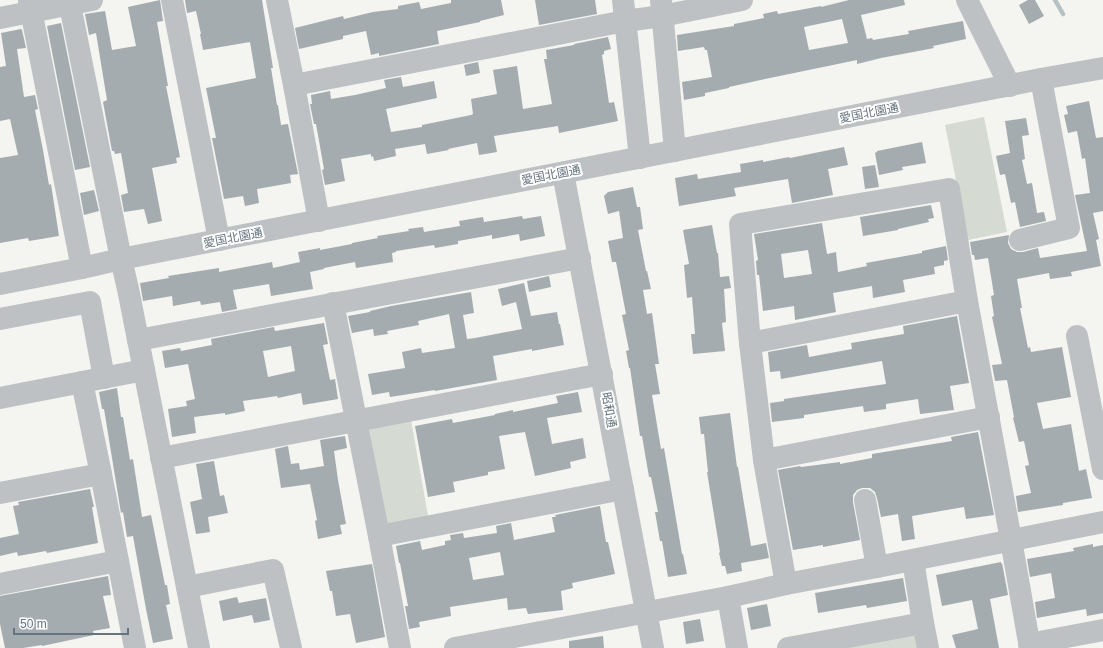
<svg xmlns="http://www.w3.org/2000/svg" width="1103" height="648" viewBox="0 0 1103 648" font-family="Arial,'Noto Sans JP',sans-serif">
<rect width="100%" height="100%" fill="#f4f4f0"/>
<g fill="#d5dad2">
<polygon points="984,117 1007,232 968,240 945,125"/>
<polygon points="411,420 428,516 386,524 369,427"/>
<polygon points="920,630 923,648 820,648"/>
</g>
<g fill="none" stroke-linecap="round" stroke-linejoin="round">
<polyline stroke="#b6c1c4" stroke-width="4.5" points="1055,0 1063,14"/>
</g>
<g fill="#a4acb0" fill-rule="evenodd">
<polygon points="160,0 163,21 157,22 168,86 166,86 180,157 176,158 177,163 152,168 162,221 148,224 144,209 124,212 121,195 128,193 121,153 115,154 114,151 112,151 103,102 107,100 96,33 89,35 85,14 105,11 112,50 136,46 128,7"/>
<polygon points="185,0 262,0 273,68 271,68 277,105 278,105 281,125 288,124 298,174 290,175 291,183 257,189 259,203 245,206 243,196 224,199 212,138 216,138 206,88 256,78 250,42 203,50 200,34 201,34 196,11 187,13"/>
<polygon points="451,0 501,0 504,15 480,21 480,22 437,31 439,44 379,56 379,53 371,55 366,31 343,36 343,39 299,49 295,28 343,16 344,19 373,12 398,9 398,6 419,2 421,9 451,3"/>
<polygon points="535,0 595,0 597,14 539,25"/>
<path d="M 849,0 L 904,0 L 905,5 L 861,15 L 867,39 L 872,38 L 873,40 L 909,34 L 908,31 L 963,21 L 966,39 L 933,46 L 934,48 L 908,53 L 881,58 L 857,64 L 857,60 L 765,79 L 729,87 L 729,88 L 705,93 L 705,96 L 684,100 L 682,82 L 712,77 L 707,50 L 705,50 L 704,47 L 678,51 L 677,35 L 734,26 L 734,24 L 764,18 L 763,14 L 777,11 L 778,14 L 821,6 L 821,7 ZM 842,19 L 848,43 L 809,50 L 804,27 Z"/>
<polygon points="1028,0 1035,0 1044,16 1029,24 1019,5"/>
<polygon points="61,23 90,167 75,170 47,26"/>
<polygon points="21,29 22,30 26,48 17,49 24,97 35,95 38,109 35,110 43,150 49,185 51,184 59,236 29,241 28,238 0,243 0,158 18,155 10,119 0,121 0,67 6,66 1,33"/>
<polygon points="608,37 611,49 604,51 604,54 602,55 609,103 614,102 618,121 559,133 558,126 494,136 497,152 479,155 477,143 448,149 449,150 427,154 425,144 395,149 396,156 374,161 373,156 371,157 371,154 341,159 345,181 325,185 322,170 324,169 316,124 314,124 310,104 312,104 311,95 330,91 331,99 355,95 386,88 384,80 401,77 403,87 434,81 437,98 386,109 391,132 422,127 422,125 471,115 473,114 471,99 497,94 493,70 517,66 523,109 552,104 544,59 547,59 546,50 574,45 574,44"/>
<polygon points="478,62 480,73 466,76 464,65"/>
<polygon points="1089,101 1096,138 1103,137 1103,211 1093,213 1099,239 1096,240 1101,266 1071,272 1072,276 1050,279 1049,273 1017,279 1022,308 1020,308 1028,348 1030,347 1031,352 1062,347 1071,397 1037,403 1043,429 1071,424 1079,471 1086,469 1092,498 1063,503 1063,505 1018,512 1016,496 1031,493 1025,466 1029,465 1024,441 1019,442 1013,418 1014,417 1007,380 995,381 992,365 1002,364 992,317 994,316 991,296 994,295 988,258 975,260 974,255 972,255 970,242 1009,235 1008,243 1011,249 1017,252 1023,252 1038,248 1040,258 1087,251 1075,195 1090,193 1085,158 1082,159 1077,131 1068,133 1064,115 1068,114 1066,106"/>
<polygon points="1026,118 1029,135 1022,136 1025,159 1022,160 1027,184 1032,183 1037,213 1044,212 1046,221 1020,227 1015,202 1011,203 1005,174 1000,175 996,156 1010,153 1005,121"/>
<polygon points="922,142 926,163 902,167 903,170 879,175 875,153 877,152 877,151"/>
<polygon points="844,147 848,165 828,169 833,195 792,203 788,179 734,188 736,196 679,206 675,178 697,174 698,179 741,172 740,164 763,160 763,162 789,157 790,158"/>
<polygon points="875,165 879,187 865,189 862,167"/>
<polygon points="633,187 637,207 640,207 643,229 638,230 646,271 647,271 651,289 643,290 647,314 652,313 659,364 655,364 660,394 652,395 661,449 664,448 682,554 683,554 687,574 668,577 662,541 660,541 655,512 658,512 651,477 649,477 642,436 640,436 630,368 629,368 626,351 629,350 622,315 626,314 616,262 612,262 608,241 623,238 619,211 608,214 604,196 608,192"/>
<polygon points="94,190 99,211 84,215 80,193"/>
<polygon points="931,205 934,218 928,219 929,222 898,229 898,230 863,236 860,217"/>
<polygon points="522,216 523,219 541,216 545,236 520,241 519,234 492,239 492,235 458,241 458,244 435,248 434,245 396,251 396,252 392,253 393,262 356,268 355,262 324,268 324,269 310,272 313,289 271,296 269,284 233,290 237,309 222,312 220,302 201,305 200,301 173,306 172,296 143,301 140,283 169,278 168,276 219,268 219,272 272,262 273,268 300,262 298,252 320,248 320,250 352,244 352,243 378,238 377,236 409,231 408,229 423,227 424,232 460,226 459,221 483,217 484,222"/>
<path d="M 822,223 L 827,254 L 836,252 L 838,272 L 867,266 L 866,263 L 922,253 L 922,251 L 946,246 L 948,260 L 944,261 L 944,265 L 934,267 L 935,274 L 903,280 L 905,292 L 873,298 L 872,286 L 833,293 L 836,312 L 795,320 L 794,306 L 763,311 L 759,275 L 757,275 L 756,261 L 758,260 L 754,234 ZM 808,250 L 812,274 L 784,278 L 781,254 Z"/>
<polygon points="712,225 717,253 718,253 720,277 729,276 731,288 724,289 726,322 722,323 725,351 693,354 691,334 695,334 692,297 687,298 684,265 689,264 683,230"/>
<polygon points="549,276 551,287 529,292 527,281"/>
<polygon points="524,283 531,316 557,312 559,324 560,324 564,345 532,351 532,349 493,356 497,380 435,391 435,390 390,397 389,392 372,395 368,374 405,368 402,352 421,348 422,353 455,348 449,314 418,321 419,325 387,331 388,334 374,336 373,329 352,333 348,316 370,312 370,311 391,306 471,292 474,313 463,315 467,339 475,338 522,329 516,302 502,306 498,289"/>
<polygon points="957,316 969,383 950,386 954,410 920,414 918,399 886,404 886,409 864,412 863,406 804,415 804,418 772,422 770,403 784,401 784,399 886,384 882,361 781,379 780,371 770,372 768,352 807,345 809,357 852,349 851,343 904,334 903,326"/>
<path d="M 324,323 L 328,344 L 323,345 L 330,380 L 335,379 L 338,399 L 303,405 L 301,393 L 278,398 L 277,396 L 243,401 L 245,411 L 225,415 L 225,413 L 194,417 L 196,433 L 172,437 L 168,409 L 187,406 L 186,401 L 195,399 L 188,364 L 165,368 L 162,351 L 180,348 L 181,351 L 212,345 L 211,339 L 274,327 L 275,331 ZM 291,346 L 295,371 L 268,377 L 263,351 Z"/>
<polygon points="117,388 121,417 123,417 130,460 133,459 142,517 151,515 165,585 167,585 170,604 166,605 173,639 153,643 146,609 133,536 127,537 123,512 121,513 104,409 102,409 99,392"/>
<polygon points="578,392 582,412 547,418 552,444 583,438 586,458 570,462 571,468 535,476 525,432 499,436 505,469 488,472 488,475 453,482 455,492 428,497 415,426 452,419 453,423 495,415 495,414 513,410 513,412 558,403 556,396"/>
<polygon points="730,413 737,467 738,467 751,546 766,543 769,558 741,563 742,571 727,574 725,566 722,566 719,553 720,552 707,472 708,472 704,434 701,434 699,417"/>
<polygon points="978,432 994,515 966,519 964,507 912,516 915,539 902,541 898,514 881,517 877,498 875,492 870,488 862,488 857,490 853,495 853,502 860,540 823,547 823,545 793,550 778,470 800,466 801,467 840,462 840,464 872,458 872,454 952,441 951,437"/>
<polygon points="345,436 347,448 334,451 338,480 346,524 340,525 342,534 318,539 315,521 317,520 310,484 281,488 275,449 288,446 291,464 299,463 300,470 324,466 320,440"/>
<polygon points="214,461 220,496 224,495 228,513 208,517 210,532 196,534 190,502 202,499 196,464"/>
<polygon points="90,489 94,507 92,507 98,543 47,553 46,551 18,556 17,552 0,556 0,538 19,534 13,506 19,505 18,502"/>
<path d="M 600,506 L 606,542 L 608,542 L 615,574 L 572,583 L 573,588 L 561,591 L 563,610 L 528,614 L 526,608 L 508,610 L 507,598 L 450,607 L 451,616 L 419,622 L 420,627 L 409,629 L 405,606 L 408,606 L 400,563 L 399,563 L 396,546 L 420,541 L 422,550 L 445,545 L 445,541 L 451,540 L 450,535 L 463,533 L 464,538 L 497,533 L 496,526 L 511,523 L 514,540 L 555,532 L 552,517 L 556,517 L 555,515 ZM 500,552 L 504,575 L 473,580 L 469,558 Z"/>
<polygon points="1093,544 1093,547 1103,545 1103,613 1087,616 1086,609 1037,618 1035,602 1055,598 1051,573 1030,577 1027,559 1074,551 1073,548"/>
<polygon points="1001,562 1001,564 1002,563 1008,595 990,599 999,648 956,648 952,635 978,629 972,600 942,606 936,575"/>
<polygon points="372,564 385,637 356,643 350,614 336,616 332,591 330,591 326,571"/>
<polygon points="108,576 111,595 103,596 110,628 93,631 94,635 42,646 42,645 23,648 5,648 0,624 0,596"/>
<polygon points="903,578 907,601 867,608 866,605 818,613 815,593"/>
<polygon points="237,597 239,603 266,598 270,620 254,623 252,615 223,621 219,601"/>
<polygon points="767,604 771,626 751,630 747,608"/>
<polygon points="700,619 704,641 686,644 683,622"/>
<polygon points="603,636 604,648 569,648 569,641"/>
</g>
<g fill="none" stroke-linecap="round" stroke-linejoin="round">
<g stroke="#bdc1c4" stroke-width="22">
<polyline points="29,0 82,268"/>
<polyline points="69,0 121,259 128,289 199,648"/>
<polyline points="172,0 219,240"/>
<polyline points="277,0 294,85 319,221"/>
<polyline points="623,0 640,158"/>
<polyline points="661,0 675,151"/>
<polyline points="967,0 1010,86"/>
<polyline points="0,18 92,0"/>
<polyline points="294,85 625,21 662,16 742,0"/>
<polyline points="563,173 653,648"/>
<polyline points="1020,240 1069,228 1041,79"/>
<polyline points="0,284 82,268 121,259 1041,79 1103,68"/>
<polyline points="333,303 379,536 400,648"/>
<polyline points="0,319 90,302 104,378"/>
<polyline points="1077,336 1103,469"/>
<polyline points="138,340 580,258"/>
<polyline points="750,343 967,301"/>
<polyline points="82,382 101,474 135,648"/>
<polyline points="0,398 144,370"/>
<polyline points="161,458 602,374"/>
<polyline points="764,460 989,417"/>
<polyline points="0,493 101,474"/>
<polyline points="865,500 877,567"/>
<polyline points="379,536 623,489"/>
<polyline points="913,560 923,623 928,648"/>
<polyline points="0,584 118,561"/>
<polyline points="786,584 764,460 750,343 740,224 949,189 967,301 1011,540 1030,648"/>
<polyline points="187,587 273,570 291,648"/>
<polyline points="728,597 737,648"/>
<polyline points="1029,644 1103,630"/>
<polyline points="455,648 728,597 786,584 877,567 1103,522"/>
<polyline points="788,648 923,623"/>
</g>
</g>
<g text-anchor="middle" dominant-baseline="central" stroke-width="4" stroke-linejoin="round" paint-order="stroke">
<g font-size="12" fill="#66747e" stroke="#fff">
<text transform="translate(869 113) rotate(-11)">愛国北園通</text>
<text transform="translate(551 175) rotate(-11)">愛国北園通</text>
<text transform="translate(233 238) rotate(-11)">愛国北園通</text>
<text transform="translate(609 410) rotate(80)">昭和通</text>
</g>
</g>
<path d="M14 628v6h114v-6" fill="none" stroke="#66747e" stroke-width="2"/>
<text x="20" y="628" font-size="12" fill="#66747e" stroke="#ffffff" stroke-width="3" paint-order="stroke">50 m</text>
</svg>
